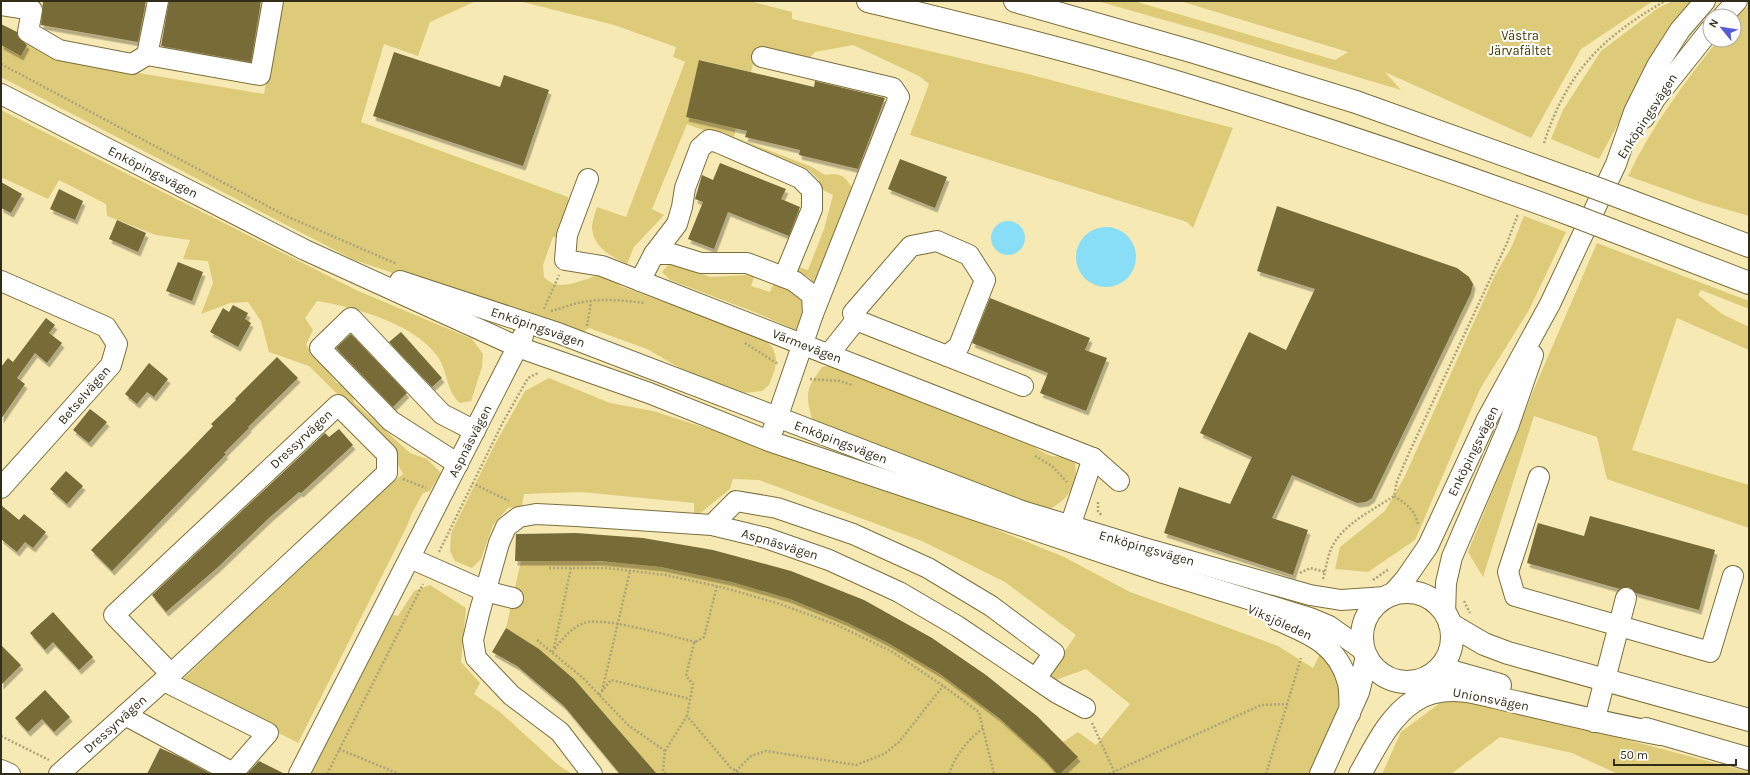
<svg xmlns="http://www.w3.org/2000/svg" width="1750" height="775" viewBox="0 0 1750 775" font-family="Karla,sans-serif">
<defs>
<filter id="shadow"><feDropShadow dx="2.5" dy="4.5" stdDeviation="0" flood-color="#0004"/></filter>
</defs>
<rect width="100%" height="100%" fill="#f6e9b3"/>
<g fill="#decb79">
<path d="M 280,1 L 476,1 L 430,22 L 418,56 L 384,44 L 361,122 L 568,197 L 569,210 L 560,238 L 553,237 L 543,265 L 544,277 C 560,294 582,279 602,274 L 617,282 L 620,286 L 764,339 L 773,348 L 776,358 L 775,369 L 769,385 L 762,391 L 744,393 L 692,375 L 647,349 L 589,328 L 580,335 L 354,260 L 1,77 L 1,45 L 21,56 L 29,42 L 73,62 L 264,94 Z"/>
<path d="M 519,1 L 749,1 L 792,12 L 792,19 L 1028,74 L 1233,128 L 1193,228 L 1187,222 L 910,135 L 929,84 L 919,76 L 853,45 L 815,52 L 807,61 L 757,48 L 751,72 L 701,60 L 686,117 L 736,128 L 734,137 L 812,167 L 825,175 C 842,172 846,177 854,191 L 816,285 L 808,277 L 796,271 L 797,267 L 808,270 L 824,229 L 833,195 L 819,188 L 819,180 L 809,170 L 687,124 L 652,209 L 664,215 L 634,247 L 627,264 C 612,257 593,247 592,228 C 592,222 595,213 597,207 L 626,217 L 685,62 L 673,57 L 676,47 L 614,25 Z"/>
<polygon points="1097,1 1134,1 1335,60 1348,52 1180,1 1653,1 1581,49 1531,138 1385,72 1401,90 1210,33"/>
<polygon points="1673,1 1696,1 1660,47 1599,159 1551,139 1563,110 1601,51 1658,8"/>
<path d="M 1749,5 L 1749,216 L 1701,202 L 1628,176 C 1652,126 1684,83 1718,40 L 1734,40 L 1734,20 Z"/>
<path d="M 1,110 L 356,290 L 472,339 L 483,354 L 482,367 L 471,401 L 460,403 C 446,391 448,372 438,357 C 415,324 355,307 317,301 L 305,318 L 313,330 L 306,345 L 337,383 L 350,386 L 354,402 L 410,453 L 427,459 L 441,473 L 430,491 L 423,493 L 412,513 L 407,526 L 298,743 L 180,682 L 372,499 L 403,474 L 387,443 L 309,366 L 269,352 L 261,321 L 248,302 L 230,303 L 201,314 L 213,283 L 208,261 L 183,259 L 190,240 L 156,235 L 107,216 L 106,204 L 59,180 L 48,199 L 1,177 Z"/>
<polygon points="1524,216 1566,232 1529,310 1480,389 1415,540 1368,572 1335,569 1340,547 1385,511 1404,478 1495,275 1512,246"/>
<polygon points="1597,243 1749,301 1749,309 1701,290 1698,295 1722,314 1749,327 1749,350 1677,318 1632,450 1749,485 1749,528 1607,479 1597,437 1534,416 1483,577 1468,552 1534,389"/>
<polygon points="668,265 682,266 710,277 747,275 754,277 751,286 770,292 775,281 802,295 805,309 800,332 757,313 670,280 662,272"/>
<path d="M 834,365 L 1023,439 C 1032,445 1042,453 1052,456 C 1062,458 1064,454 1074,460 C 1080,483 1070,498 1050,509 L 1006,497 L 826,428 L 812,419 C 805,393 806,389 822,367 Z"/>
<path d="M 549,378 L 610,403 L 653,411 L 905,492 L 1064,557 L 1130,592 L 1278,646 L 1313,668 L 1321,652 C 1327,660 1336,670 1338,681 C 1344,715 1324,746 1309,774 L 1060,774 L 1078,757 L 1063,742 L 1078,732 L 1096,745 L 1130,704 L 1086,669 L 1053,681 L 1048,675 L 1076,635 L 1005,582 L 922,541 L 759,480 L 733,479 L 730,489 L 698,515 L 694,513 L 694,503 L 581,492 L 524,494 L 522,506 L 508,508 L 493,525 L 481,559 L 472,568 L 455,561 L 450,551 L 451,533 L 495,444 L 525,391 Z"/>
<path d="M 555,560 C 590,561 625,562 660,567 C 771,581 880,629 969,695 C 1000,719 1032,744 1057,774 L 657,774 L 574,679 L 539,649 L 506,628 L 521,561 Z"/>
<polygon points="430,585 466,608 461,662 480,683 474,694 500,712 557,764 572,774 307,774 393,615 398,616 414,591"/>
<polygon points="1444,700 1496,705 1749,772 1749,774 1618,774 1572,753 1500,737 1451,774 1382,774 1401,732"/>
</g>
<g fill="#87def6">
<circle cx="1008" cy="238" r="17"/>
<circle cx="1106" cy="257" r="30"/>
</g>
<g fill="#776c39" filter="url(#shadow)">
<polygon points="43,1 146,1 138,42 41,25"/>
<polygon points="169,1 261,1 251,62 161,46"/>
<polygon points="1,24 17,32 18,37 27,45 21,56 1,45"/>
<polygon points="394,52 500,87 504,75 549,90 523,166 373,116"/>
<polygon points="699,60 814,87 815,81 885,98 858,169 799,155 800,150 745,137 747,131 686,117"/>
<polygon points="900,159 947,177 935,208 888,189"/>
<polygon points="720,163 786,189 781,199 800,207 789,236 728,212 714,249 688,239 703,202 695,199 702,175 713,180"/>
<polygon points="1,182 22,194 11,213 1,208"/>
<polygon points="59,189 83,201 75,220 50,209"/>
<polygon points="1277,206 1457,268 1469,277 1473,284 1471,293 1372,498 1366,502 1357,503 1292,475 1272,518 1308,530 1293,575 1164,533 1179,487 1230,504 1252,457 1200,433 1249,332 1286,350 1315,289 1257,271"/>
<polygon points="117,220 146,233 138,252 109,239"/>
<polygon points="178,262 203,272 192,301 166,291"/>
<polygon points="990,298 1090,338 1085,350 1107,358 1086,411 1040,393 1048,373 972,343"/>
<polygon points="233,305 248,313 245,319 251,323 238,347 210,332 223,308 229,312"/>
<polygon points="46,318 55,325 49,333 62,343 47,363 35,353 17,378 25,384 1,419 1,367 8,358 13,362"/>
<polygon points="401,332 442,378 432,387 389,342"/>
<polygon points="351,334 407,393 393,407 336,348"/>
<polygon points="277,357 298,378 248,427 249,428 224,453 226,454 112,571 91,550 189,451 213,426 211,424 236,400 235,399"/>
<polygon points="149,363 168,379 154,397 147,392 137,404 125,394"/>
<polygon points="90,409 107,422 89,443 73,430"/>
<polygon points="339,429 353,445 301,493 299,492 270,517 217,568 166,612 152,595 325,433 329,437"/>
<polygon points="66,471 83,486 67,504 50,489"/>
<polygon points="1,505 19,520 24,514 46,532 33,548 25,542 17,552 1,539"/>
<polygon points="1590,516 1715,550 1699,610 1636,593 1629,587 1620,589 1527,563 1538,523 1584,536"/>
<polygon points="576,533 643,538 713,550 791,571 864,600 932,638 986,675 1037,716 1078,757 1060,774 1057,774 1044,759 999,718 940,674 888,643 846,622 790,599 732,582 661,567 600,561 515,561 516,534"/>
<polygon points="53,612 93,657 79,670 53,642 45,650 30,633"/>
<polygon points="506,628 539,649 574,679 657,774 620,774 564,706 517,666 492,652"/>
<polygon points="1,645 21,665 1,685"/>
<polygon points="45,690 70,717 54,732 42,719 28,732 15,718"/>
<polygon points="160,748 182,758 211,774 147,774"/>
<polygon points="259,761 285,774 247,774"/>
</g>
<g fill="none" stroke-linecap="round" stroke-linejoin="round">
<g stroke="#7b6f3c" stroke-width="22">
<g id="minor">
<polyline points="1,5 32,10 28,32 59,50 132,64 147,55 260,75 273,1"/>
<polyline points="1723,16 1737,1"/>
<polyline points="147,55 158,1"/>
<polyline points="762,57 893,88 899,97 813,314"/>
<polyline points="1,94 305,250 518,347 649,393 769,441 1163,573 1310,618 1329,626 1363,650"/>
<polyline points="1644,118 1655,99 1710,30"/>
<polyline points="588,179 567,235 565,260 602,266 1093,458 1119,481"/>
<polyline points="654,254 672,254 701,263 747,263 794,281 812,295 813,314 773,430"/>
<polyline points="1,281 106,327 117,344 111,365 1,488"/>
<polyline points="400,281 558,333 1022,511 1144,548 1310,595 1341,600 1386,597"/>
<polyline points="640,281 654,254 677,224 682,207 685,188 700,148 709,140 717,142 800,178 812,190 812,209 784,277"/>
<polyline points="856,320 853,313 911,246 937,241 969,255 985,280 959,346 947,356"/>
<polyline points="829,354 856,320 1023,386"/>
<polyline points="458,464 391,421 320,348 351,318 442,414 475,431"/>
<polyline points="1539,477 1508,572 1515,596 1710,652 1733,576"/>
<polyline points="712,525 736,501 777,508 853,534 928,568 991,606 1054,653 1036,678"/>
<polyline points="1066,538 1093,458"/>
<polyline points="410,558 485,591 513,598"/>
<polyline points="1392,594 1406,578 1428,546 1487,419 1550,304 1616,164 1634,112 1657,66 1680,30 1705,1"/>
<polyline points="1445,614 1446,583 1452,557 1508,427 1533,355"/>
<path d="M 1277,620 C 1310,634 1338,645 1348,683 C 1350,692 1349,704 1350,714"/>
<polyline points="125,715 233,773 268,733 164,681"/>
<polyline points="1594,722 1626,598"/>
<polyline points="1,770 10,774"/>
<polyline points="59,774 171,674 387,473 387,454 338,405 114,615 171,674"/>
<polyline points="299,774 523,336"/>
<polyline points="592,774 560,732 511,695 476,658 473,640 479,614 499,543 506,527 519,517 536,514 576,516 712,525 766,538 829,560 899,592 957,626 1057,693 1085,708"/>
</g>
</g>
<g stroke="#7b6f3c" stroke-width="24">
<g id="major">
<circle cx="1407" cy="637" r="45"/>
<polyline points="1450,624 1484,644 1508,653 1749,720"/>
<polyline points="1440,668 1500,685"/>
<polyline points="1646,729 1749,759"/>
<polyline points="1321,774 1358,692 1367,657"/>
<path d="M 1360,774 C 1375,748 1388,718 1414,701 C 1425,693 1440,690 1454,690 C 1475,690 1499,699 1520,703 C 1566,714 1613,725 1660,734"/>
</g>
</g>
<g stroke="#7b6f3c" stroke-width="24">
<g id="highway">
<path d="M 868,1 C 974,27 1079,52 1183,84 C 1314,124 1444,168 1572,215"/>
<polyline points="1015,1 1194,52 1356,102 1585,184"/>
<polyline points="1625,199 1749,246"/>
<polyline points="1611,230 1749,283"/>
</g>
</g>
<g stroke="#ada37a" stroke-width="2.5" stroke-dasharray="2 2" stroke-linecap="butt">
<polyline points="1,64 286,216 397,264"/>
<path d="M 1544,143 C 1567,72 1601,38 1665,1"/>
<polyline points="544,309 559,275"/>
<path d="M 551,311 C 560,309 569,305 578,303 C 600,298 623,300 644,303"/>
<polyline points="587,326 591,302"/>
<polyline points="745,343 778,364"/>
<polyline points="810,379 840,381 852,385"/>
<polyline points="1035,456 1052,466 1067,482"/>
<polyline points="403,479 426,488"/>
<polyline points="472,483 509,501"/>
<path d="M 1394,496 C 1406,504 1415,509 1418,525"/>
<polyline points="1098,502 1098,511 1102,516"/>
<polyline points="439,552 503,422 528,378 538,373"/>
<polyline points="549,568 606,568 666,575 725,588 780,604 837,625 891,651 939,683 979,712 994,774"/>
<polyline points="1300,573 1310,568 1325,572"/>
<path d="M 1323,579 C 1326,569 1327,558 1331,549 C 1342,524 1372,511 1394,496 L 1397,481 L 1409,453 L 1507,243 L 1518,214"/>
<polyline points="1373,580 1389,569"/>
<polyline points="717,586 704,637 694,643 686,676 693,684 687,716 731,768 742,774"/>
<polyline points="1464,601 1470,613"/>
<polyline points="537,640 583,678 628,725 665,751 663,771 666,774"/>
<polyline points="554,648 571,568"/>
<path d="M 552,652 C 561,641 570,628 584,623 C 604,616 672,637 696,642"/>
<polyline points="602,691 630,571"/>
<polyline points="599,695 611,680 690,699"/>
<polyline points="1092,723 1114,771"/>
<polyline points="1,736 49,760"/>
<polyline points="339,749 399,774"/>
<polyline points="665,751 687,716"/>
<polyline points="327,774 423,584"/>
<polyline points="733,774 751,756 766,751 856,765 884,754 899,742 943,686"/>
<path d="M 949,774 C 956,754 967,741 983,728"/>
<polyline points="1109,774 1261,705 1288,704"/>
<polyline points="1266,774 1301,658"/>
</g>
<use href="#minor" stroke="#fff" stroke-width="20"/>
<use href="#major" stroke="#fff" stroke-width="22"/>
<use href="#highway" stroke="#fff" stroke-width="22"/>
<g stroke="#7b6f3c" stroke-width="24" stroke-linecap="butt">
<g id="highway-bridge">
<polyline points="1585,184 1625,199"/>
<polyline points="1572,215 1611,230"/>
</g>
</g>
<use href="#highway-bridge" stroke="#fff" stroke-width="22"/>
</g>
<g text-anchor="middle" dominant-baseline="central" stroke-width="4" stroke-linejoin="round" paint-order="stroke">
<g font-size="13" fill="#433800" stroke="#fff">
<text x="1520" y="35">Västra<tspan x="1520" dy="15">Järvafältet</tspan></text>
</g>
<g font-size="13" fill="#322d18" stroke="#fff">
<text transform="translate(1647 116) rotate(-57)">Enköpingsvägen</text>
<text transform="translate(153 172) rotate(27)">Enköpingsvägen</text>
<text transform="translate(538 327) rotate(19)">Enköpingsvägen</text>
<text transform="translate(807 346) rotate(21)">Värmevägen</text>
<text transform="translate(84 395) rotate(-49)">Betselvägen</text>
<text transform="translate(301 439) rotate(-43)">Dressyrvägen</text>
<text transform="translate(470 441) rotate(-63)">Aspnäsvägen</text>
<text transform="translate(841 442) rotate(21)">Enköpingsvägen</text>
<text transform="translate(1473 451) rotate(-64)">Enköpingsvägen</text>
<text transform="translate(780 544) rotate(17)">Aspnäsvägen</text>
<text transform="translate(1147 548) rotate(16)">Enköpingsvägen</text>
<text transform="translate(1280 622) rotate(24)">Viksjöleden</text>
<text transform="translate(1491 699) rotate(11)">Unionsvägen</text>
<text transform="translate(115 724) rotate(-42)">Dressyrvägen</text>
</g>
</g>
<rect width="1750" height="775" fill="none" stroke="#322d18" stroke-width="4"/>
<g transform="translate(1722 28) rotate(300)"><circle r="19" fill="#ffffff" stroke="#adaba3"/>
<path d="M0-3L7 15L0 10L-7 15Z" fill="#585cd4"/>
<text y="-6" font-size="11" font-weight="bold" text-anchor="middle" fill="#322d18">N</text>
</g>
<path d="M1614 759v6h122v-6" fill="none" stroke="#322d18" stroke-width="2"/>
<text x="1620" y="759" font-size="12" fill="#322d18" stroke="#ffffff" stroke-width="3" paint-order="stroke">50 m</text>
</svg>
